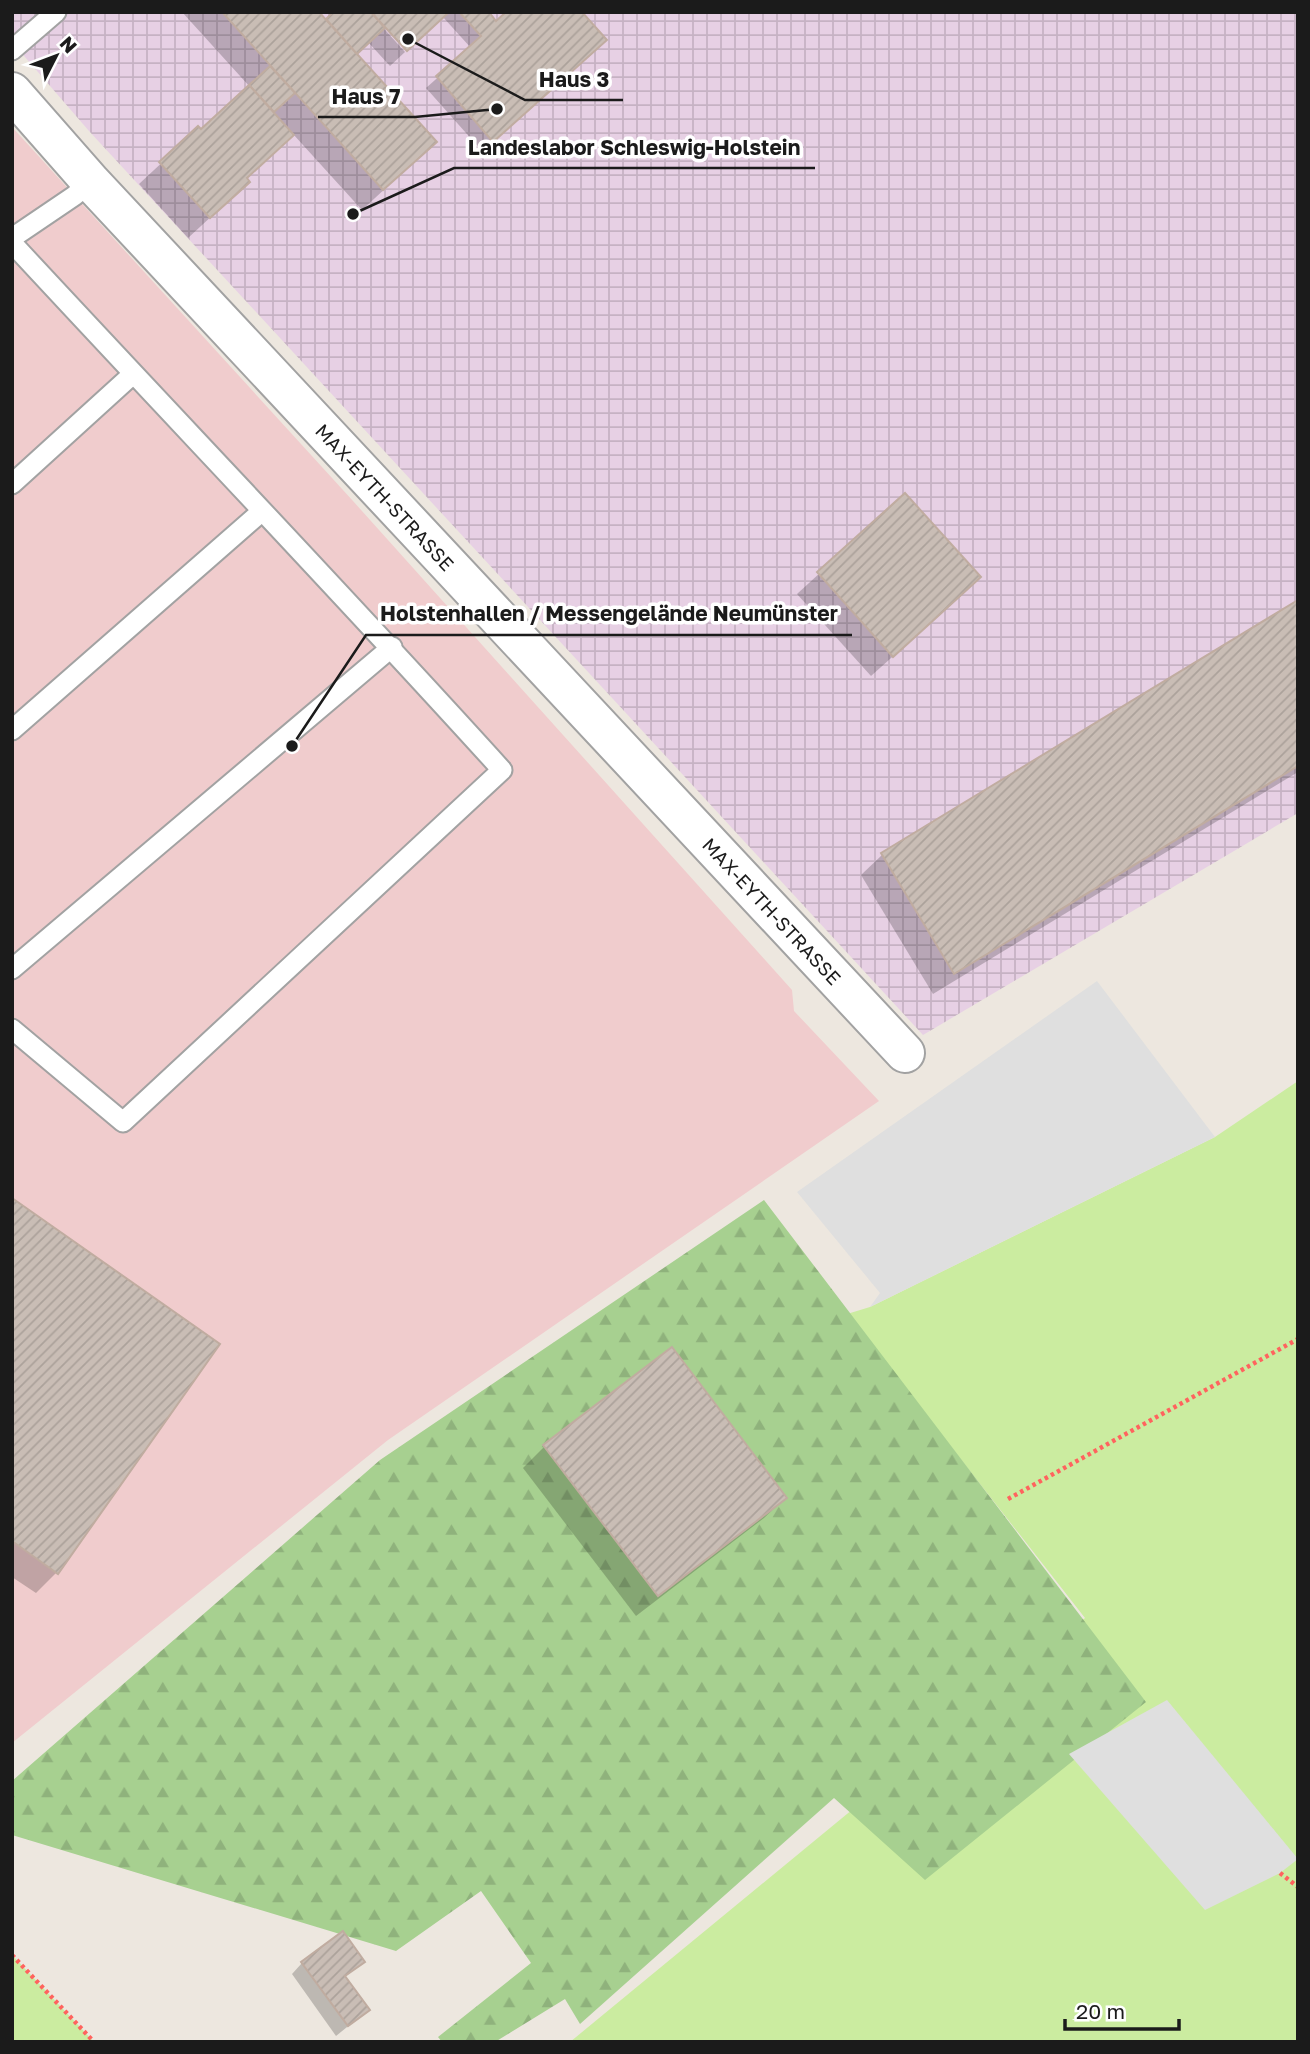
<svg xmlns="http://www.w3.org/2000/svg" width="1310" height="2054" viewBox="0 0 1310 2054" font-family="'Golos Text',sans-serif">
<defs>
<pattern id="industrial-grid" width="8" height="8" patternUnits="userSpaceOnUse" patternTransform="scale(1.75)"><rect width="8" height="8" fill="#e7d0e4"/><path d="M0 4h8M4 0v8" fill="none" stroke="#c6b2c3"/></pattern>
<pattern id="forest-firs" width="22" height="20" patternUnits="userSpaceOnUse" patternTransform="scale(1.75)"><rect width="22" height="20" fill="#a7d090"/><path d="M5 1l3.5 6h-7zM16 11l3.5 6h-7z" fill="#8fb27c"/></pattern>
<pattern id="building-hatch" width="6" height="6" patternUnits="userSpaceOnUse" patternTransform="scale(1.75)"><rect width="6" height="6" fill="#c9bdb5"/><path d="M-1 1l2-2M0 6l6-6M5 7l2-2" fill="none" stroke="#aca29b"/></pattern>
</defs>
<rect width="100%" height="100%" fill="#ede7df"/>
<polygon fill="#f0cccd" points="12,127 353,501 792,990 794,1011 879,1101 388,1440 12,1743"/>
<polygon fill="url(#industrial-grid)" points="12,12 1298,12 1298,813 923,1035 89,131 12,42"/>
<g fill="#cbeca0">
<polygon points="1298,1081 1298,2042 570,2042 1085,1618 847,1314 870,1307 1215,1137"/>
<polygon points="12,1955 94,2042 12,2042"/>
</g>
<polygon fill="url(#forest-firs)" points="764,1200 1146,1702 925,1880 834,1798 580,2024 565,1999 495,2042 442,2042 438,2037 531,1963 481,1891 396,1951 12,1835 12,1781 380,1460"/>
<g fill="#dfdfdf">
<polygon points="1097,981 1215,1137 870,1307 880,1293 797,1192"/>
<polygon points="1167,1700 1298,1859 1280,1873 1205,1910 1069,1754"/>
</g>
<g fill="#0003">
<polygon points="182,12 317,12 326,22 336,12 369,12 405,52 390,66 368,42 355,54 414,162 362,210 293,134 245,179 227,202 188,238 139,184 198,129 201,132 250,87"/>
<polygon points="373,12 486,12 496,23 594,51 482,151 426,88 471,48 442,16"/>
<polygon points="905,495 958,598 871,676 797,594"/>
<polygon points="1298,602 1298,772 933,994 861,875 882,855"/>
<polygon points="12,1200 57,1572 36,1593 12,1577"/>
<polygon points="672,1349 785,1498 764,1518 636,1616 523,1468 544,1447"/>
<polygon points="363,1961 344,1978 368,2010 336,2036 292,1974 302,1963"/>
</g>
<g fill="url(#building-hatch)" stroke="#c0aca0" stroke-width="2">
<polygon points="222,12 319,12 437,142 383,190"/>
<polygon points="333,12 371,12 385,28 357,54 326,19"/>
<polygon points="371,12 446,12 447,14 407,51"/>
<polygon points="459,12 489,12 496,21 506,12 582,12 607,40 493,142 436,76 481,36"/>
<polygon points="270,66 295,93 274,112 249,85"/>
<polygon points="249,85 294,135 247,178 250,182 210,218 159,162 198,126 201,129"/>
<polygon points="905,493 981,577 893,657 817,572"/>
<polygon points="1298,600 1298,766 954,974 881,853"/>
<polygon points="12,1198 220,1344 58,1574 12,1541"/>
<polygon points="672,1347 787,1498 658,1596 543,1445"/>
<polygon points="343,1931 365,1962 345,1976 370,2010 348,2026 301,1962"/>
</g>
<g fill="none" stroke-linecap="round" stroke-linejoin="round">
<g stroke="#a2a2a2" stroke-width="23">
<g id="service">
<polyline points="12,50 56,12"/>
<polyline points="12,238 74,196 91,182"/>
<path d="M 12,243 C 175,419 341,592 502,770 L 123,1122 L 12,1029"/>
<polyline points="12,484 133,374"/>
<polyline points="12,730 261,512"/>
<polyline points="12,969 392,647"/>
</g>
</g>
<g stroke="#a2a2a2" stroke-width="42">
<polyline id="minor" points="12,92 91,182 905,1053"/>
</g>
<g stroke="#ff635e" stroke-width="4.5" stroke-dasharray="3.5 3.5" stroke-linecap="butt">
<polyline points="1008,1499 1298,1339"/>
<polyline points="1280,1873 1298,1887"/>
<polyline points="12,1955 94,2042"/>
</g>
<use href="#service" stroke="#fff" stroke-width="19"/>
<use href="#minor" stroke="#fff" stroke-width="38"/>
</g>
<g text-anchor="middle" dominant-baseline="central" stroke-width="7" stroke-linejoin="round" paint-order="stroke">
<g font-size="19" fill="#1b1b1b" stroke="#fff">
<text transform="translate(385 497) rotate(47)">MAX-EYTH-STRASSE</text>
<text transform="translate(772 911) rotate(47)">MAX-EYTH-STRASSE</text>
</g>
</g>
<path fill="none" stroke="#1b1b1b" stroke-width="2.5" d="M408 39L525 100H623M497 109L415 117H318M353 214L454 168H815M292 746L366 635H852"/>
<g fill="#1b1b1b" stroke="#fff" stroke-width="2.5">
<circle cx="408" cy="39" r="7"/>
<circle cx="497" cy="109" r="7"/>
<circle cx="353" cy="214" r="7"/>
<circle cx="292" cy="746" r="7"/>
</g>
<g font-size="21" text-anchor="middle" font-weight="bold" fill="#1b1b1b" stroke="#fff" stroke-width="7" stroke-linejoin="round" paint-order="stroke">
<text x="574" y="87">Haus 3</text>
<text x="366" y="104">Haus 7</text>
<text x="634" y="155">Landeslabor Schleswig-Holstein</text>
<text x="609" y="621">Holstenhallen / Messengelände Neumünster</text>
</g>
<rect width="1310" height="2054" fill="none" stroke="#1b1b1b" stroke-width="28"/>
<g transform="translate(56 56) rotate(48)" stroke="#ffffff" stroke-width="5" paint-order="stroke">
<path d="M0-5L12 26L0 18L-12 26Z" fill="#1b1b1b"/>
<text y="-10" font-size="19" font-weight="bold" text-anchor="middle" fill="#1b1b1b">N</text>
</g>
<path d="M1065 2019v10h114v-10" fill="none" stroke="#1b1b1b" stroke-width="3.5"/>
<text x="1076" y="2019" font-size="21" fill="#1b1b1b" stroke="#ffffff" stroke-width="5" paint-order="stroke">20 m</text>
</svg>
